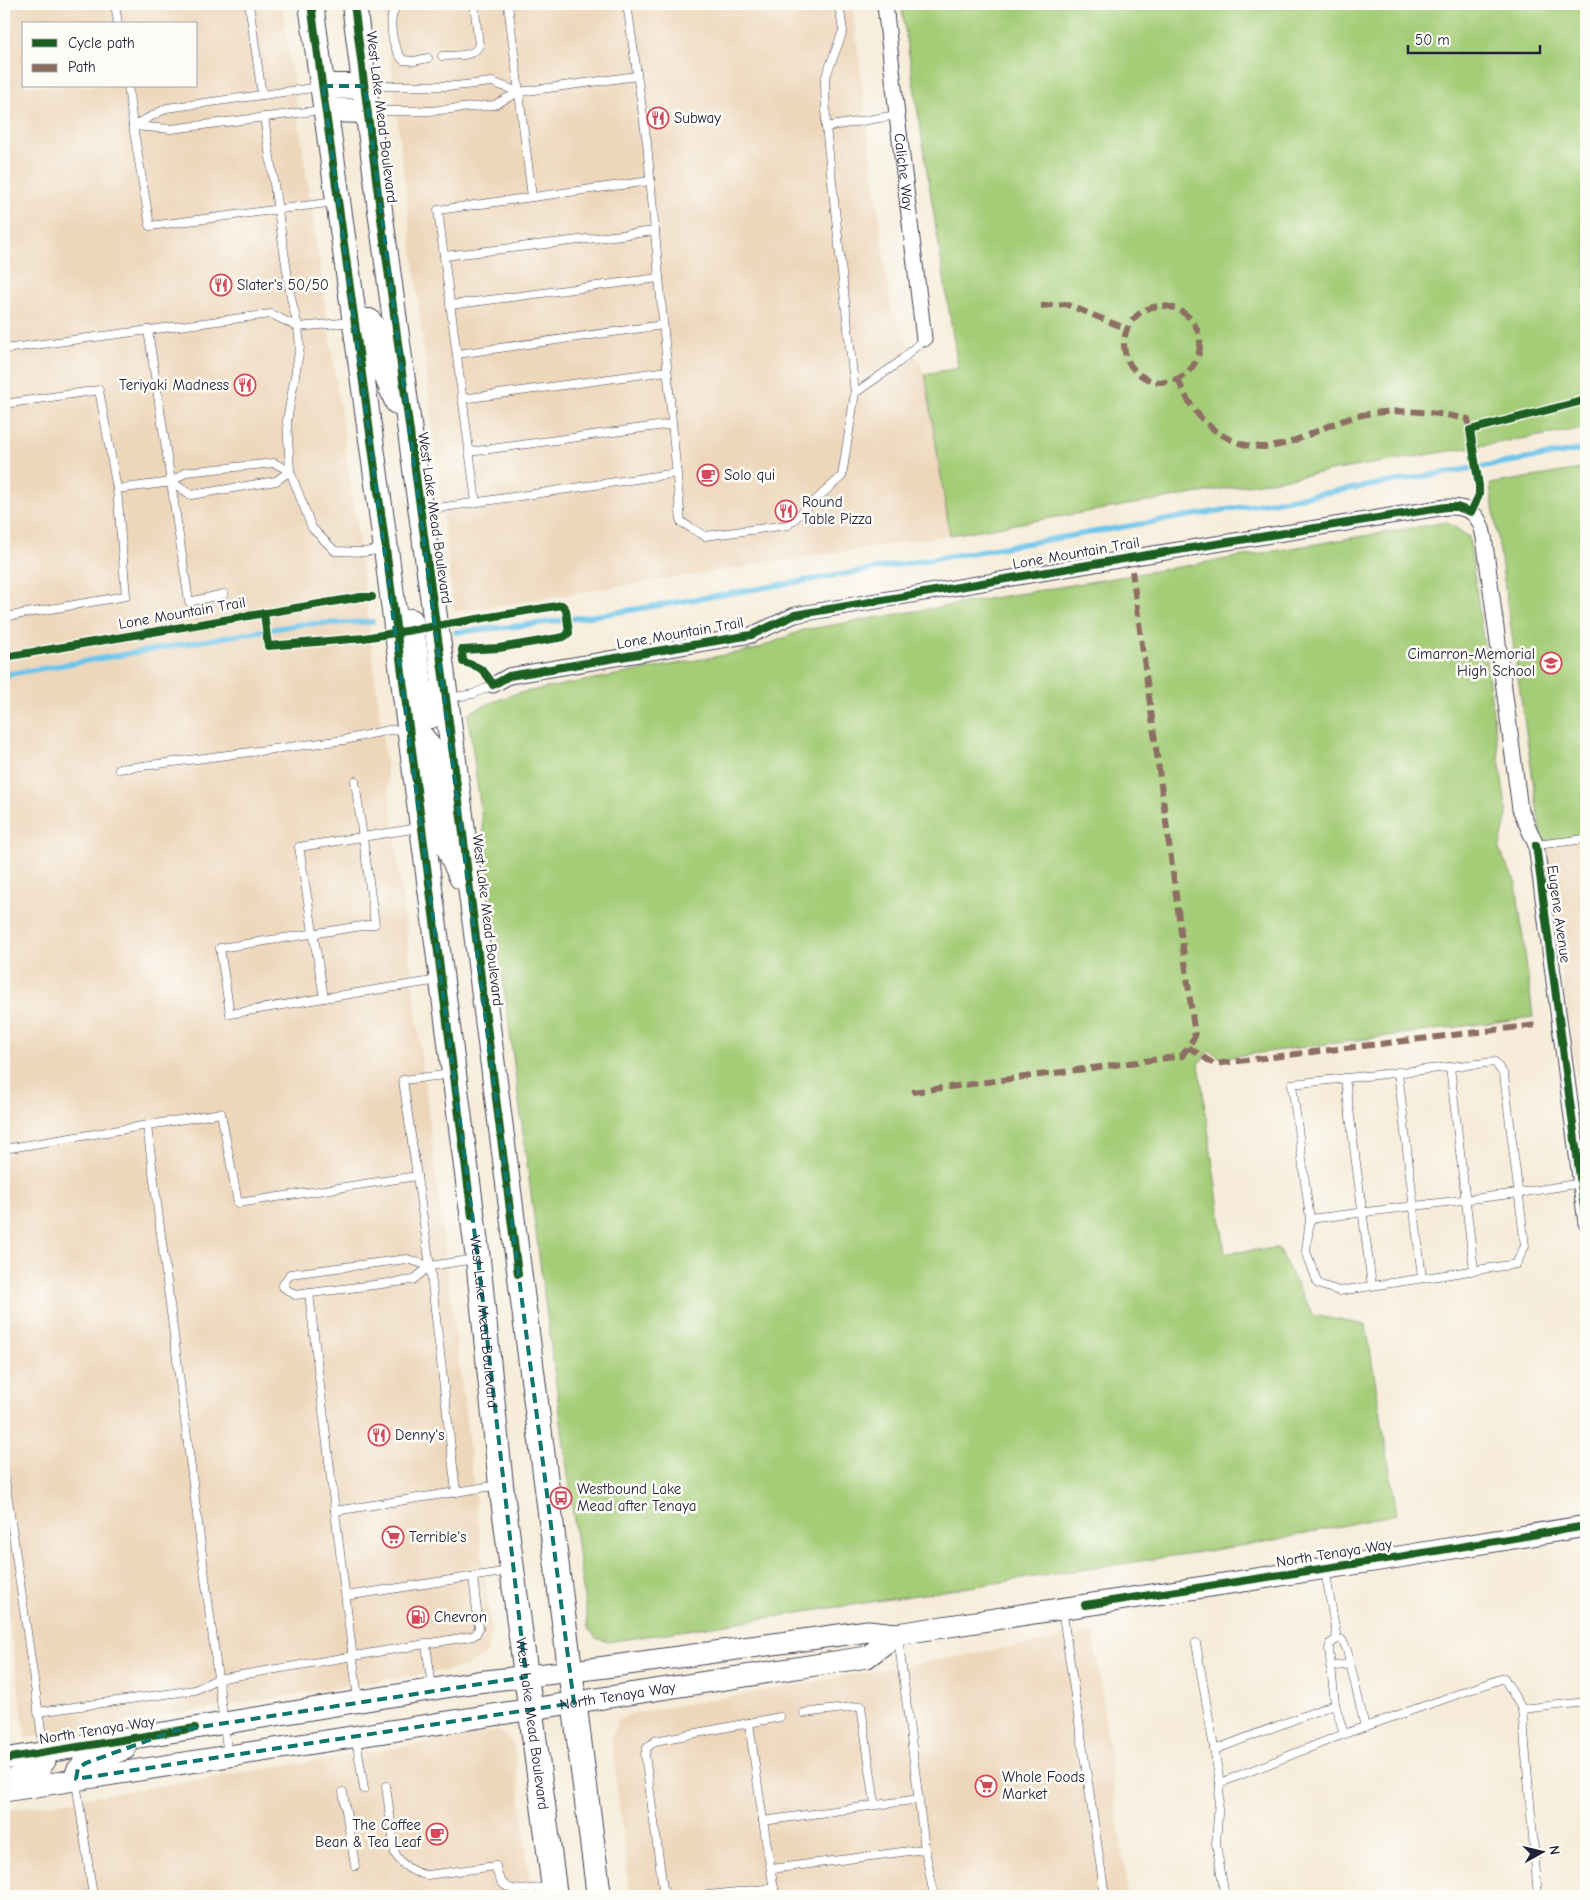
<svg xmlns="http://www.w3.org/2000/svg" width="1590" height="1900" viewBox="0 0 1590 1900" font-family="'Comic Neue',sans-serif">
<rect width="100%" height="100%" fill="#fdfcf7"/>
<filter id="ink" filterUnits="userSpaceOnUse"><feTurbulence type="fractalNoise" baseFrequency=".02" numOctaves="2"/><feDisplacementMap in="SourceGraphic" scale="10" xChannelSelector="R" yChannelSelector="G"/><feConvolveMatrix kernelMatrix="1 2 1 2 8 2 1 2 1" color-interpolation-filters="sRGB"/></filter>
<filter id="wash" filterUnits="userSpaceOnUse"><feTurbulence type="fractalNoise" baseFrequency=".0096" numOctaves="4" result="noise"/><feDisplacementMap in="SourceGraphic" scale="20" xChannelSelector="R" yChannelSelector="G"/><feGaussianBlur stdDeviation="1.12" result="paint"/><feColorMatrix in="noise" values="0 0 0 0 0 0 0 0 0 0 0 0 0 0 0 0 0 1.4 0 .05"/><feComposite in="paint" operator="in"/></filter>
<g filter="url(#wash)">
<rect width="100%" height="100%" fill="#f6ecd9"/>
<g fill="#edd7bb" fill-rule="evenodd">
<path d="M 4,4 L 282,4 L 355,512 L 492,1634 L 486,1654 L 466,1667 L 26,1738 L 4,1589 ZM 24,24 L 196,24 L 196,86 L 24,86 Z"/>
<polygon points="384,4 852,4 891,310 925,374 950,535 454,612"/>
<polygon points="1586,468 1586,1143 1490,484"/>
<polygon points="1094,1633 1128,1896 630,1896 611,1739 617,1722 629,1714"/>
<polygon points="499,1731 514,1744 532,1896 4,1896 4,1811"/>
</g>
<g fill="#a5cd78" stroke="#64785a">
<polygon points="901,4 1586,4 1586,428 950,535 925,374 958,368"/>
<polygon points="1586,468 1586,836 1542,842 1490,484"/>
<path d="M 1447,522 L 1469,537 L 1507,816 L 1499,850 L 1516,883 L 1533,1017 L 1221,1058 L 1209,1050 L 1199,1064 L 1225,1253 L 1278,1248 L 1313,1315 L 1366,1325 L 1397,1514 L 1265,1542 L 608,1642 L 596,1638 L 588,1628 L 468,714 C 479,706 500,700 514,694 L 757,649 L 803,630 Z"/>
</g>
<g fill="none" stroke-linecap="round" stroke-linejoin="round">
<g stroke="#6dc4ea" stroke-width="5.5">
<polyline points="456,632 519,626 607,614 1586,449"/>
<polyline points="4,675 302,624 372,622"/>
</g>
</g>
</g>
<g filter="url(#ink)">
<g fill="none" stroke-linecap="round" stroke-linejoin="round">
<g stroke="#424053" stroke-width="9">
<g id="service">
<polyline points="115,4 118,24"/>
<polyline points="249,4 262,95"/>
<path d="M 398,4 C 386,17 392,48 403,60 L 414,61 L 428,58"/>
<polyline points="508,4 532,197"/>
<polyline points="627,4 647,143 681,522 705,536 788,525 842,476 855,393 826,127 825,79 843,31 839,4"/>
<path d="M 442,56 C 454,55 474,58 479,45 L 474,4"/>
<polyline points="128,86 133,126 150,226 335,202"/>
<polyline points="368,86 455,86 492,82 519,92"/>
<polyline points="371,111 429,111 494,105 519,92 637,76"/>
<polyline points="264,117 291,298 298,327 300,347 287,421 290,471 312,528 335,551 364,552 383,549"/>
<polyline points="133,126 167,108 320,87"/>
<polyline points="133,126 171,129 322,110"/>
<polyline points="826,127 897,115"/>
<polyline points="444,256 655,231"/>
<polyline points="450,305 659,278"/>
<polyline points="148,330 189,602 224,594"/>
<polyline points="4,349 271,314 298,327 352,322"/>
<polyline points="457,354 663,325"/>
<polyline points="855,393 898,363 924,339"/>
<polyline points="462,399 667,371"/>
<polyline points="4,404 99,390 117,489"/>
<polyline points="469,452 672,424"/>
<polyline points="476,503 438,210 650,181"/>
<polyline points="424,510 677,473"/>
<polyline points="4,617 126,596 117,489 172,482 186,472 274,463 290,471 276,481 191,495 172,482"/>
<polyline points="450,698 473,694 493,685"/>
<polyline points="119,769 344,740 389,730 407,730"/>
<polyline points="419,828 299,847 324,998 439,980"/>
<polyline points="1536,845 1586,839"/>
<polyline points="324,998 230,1014 220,948 375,924 355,781"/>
<polyline points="1450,1067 1474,1270"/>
<polyline points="1398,1072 1422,1278"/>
<polyline points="452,1074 403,1080 430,1266 456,1492 499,1485"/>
<polyline points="1345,1078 1372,1286"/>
<polyline points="147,1126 228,1756"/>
<polyline points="4,1149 221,1113 238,1203 417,1176"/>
<polyline points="1310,1219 1292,1084 1495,1062 1504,1075 1525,1246 1516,1264 1339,1291 1318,1284 1306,1251 1310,1219 1519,1193 1582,1183"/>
<polyline points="430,1266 413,1280 295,1295 282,1286 290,1274 407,1259 430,1266 475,1259"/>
<polyline points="309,1293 335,1511"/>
<polyline points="4,1472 44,1750"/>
<polyline points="1325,1570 1337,1639"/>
<polyline points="346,1596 509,1571"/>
<polyline points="1062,1609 1105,1896"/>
<polyline points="898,1636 925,1849 934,1896"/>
<polyline points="1196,1643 1220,1783"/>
<polyline points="426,1645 432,1687"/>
<polyline points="1330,1667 1350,1664"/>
<polyline points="358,1700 335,1511 456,1492"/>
<polyline points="1522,1709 1586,1702"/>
<polyline points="38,1712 195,1690 217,1679 473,1636 476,1634 479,1628 473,1577"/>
<polyline points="804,1713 861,1706 875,1804"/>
<polyline points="749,1723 780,1717"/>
<polyline points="1344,1734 1335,1704 1329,1649 1330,1644 1337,1639 1342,1640 1347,1650 1365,1727"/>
<polyline points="356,1738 364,1789"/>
<polyline points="1214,1750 1335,1704"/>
<polyline points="76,1782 93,1896"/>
<path d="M 386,1786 L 395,1853 C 401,1865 413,1873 427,1875 L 496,1866 C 500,1899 527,1889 552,1886"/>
<polyline points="343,1792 355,1866"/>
<polyline points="771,1869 925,1849"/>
<polyline points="664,1896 645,1755 647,1748 655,1741 749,1723 763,1821"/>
<polyline points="699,1896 774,1888"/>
<polyline points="775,1896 763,1821 919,1799"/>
<polyline points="1225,1896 1216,1844 1220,1783 1344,1734 1504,1678 1522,1709 1538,1896"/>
</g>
</g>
<g stroke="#424053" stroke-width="17">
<g id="minor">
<path id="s1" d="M 885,4 L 897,115 L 924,339"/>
<path d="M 493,685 L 509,676 L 521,674 L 751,635 L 795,615 L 806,613 L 1141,556 L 1446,507 C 1470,506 1480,514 1484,537 L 1520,809 L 1536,845 L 1586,1223"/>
</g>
</g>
<g stroke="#424053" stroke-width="23">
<g id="secondary">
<polyline points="4,1759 477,1682 606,1667 868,1631 897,1634 1399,1557 1586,1526"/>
<polyline points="76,1779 77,1771 82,1765 125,1749"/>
<polyline points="4,1783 40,1767 45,1761 44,1752"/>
<path id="s2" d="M 4,1791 L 867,1657 L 897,1634"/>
</g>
</g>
<g stroke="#424053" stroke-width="26">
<g id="primary">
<path id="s3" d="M 311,4 L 386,549 L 478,1259 L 501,1485 L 555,1896"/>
<polyline points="354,4 381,218 446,698 599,1896"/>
<polyline points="323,86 365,86"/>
<polyline points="327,110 368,111"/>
<polyline points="355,321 369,321 372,325 378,356 397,402"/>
<polyline points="411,621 424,713 430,716 436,714 441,706 444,688"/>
<path d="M 409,730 C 420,732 425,741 431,750 L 444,837 L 461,877"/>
</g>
</g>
<use href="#service" stroke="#fff" stroke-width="8"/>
<use href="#minor" stroke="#fff" stroke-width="15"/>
<use href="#secondary" stroke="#fff" stroke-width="21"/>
<use href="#primary" stroke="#fff" stroke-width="24"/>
<g stroke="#8d6e63" stroke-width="6" stroke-dasharray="12 6" stroke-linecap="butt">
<circle cx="1162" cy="344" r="38"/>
<polyline points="1041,306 1066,304 1127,329"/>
<path d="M 1178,379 C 1187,402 1200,422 1222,435 C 1277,467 1309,426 1362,415 C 1397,408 1434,412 1468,419 L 1470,430"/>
<polyline points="1188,1047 1214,1064 1536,1025"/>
<polyline points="912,1092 1182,1056 1195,1036 1132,571"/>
</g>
<g stroke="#fdfcf7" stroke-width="11">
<g id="cycleway">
<polyline points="311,4 386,549 472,1216"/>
<polyline points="354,4 381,218 446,698 518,1274"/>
<path d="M 264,613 L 268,646 L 364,638 L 562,605 L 566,610 L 569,633 L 564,637 L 499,648 L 462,650 L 463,662 C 481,667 484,669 493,685 L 509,676 L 521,674 L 751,635 L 795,615 L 806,613 L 1141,556 L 1446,507 L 1457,507 L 1471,512 L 1479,495 L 1479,486 L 1470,430 L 1586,400"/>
<polyline points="4,657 361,597 372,597"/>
<polyline points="1536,845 1586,1223"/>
<polyline points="1085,1605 1399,1557 1586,1526"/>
<polyline points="4,1759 195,1728"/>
</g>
</g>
<use href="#cycleway" stroke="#1b5e20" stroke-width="8"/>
</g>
</g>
<path fill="none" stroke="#0f766e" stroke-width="4" stroke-dasharray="10 6" stroke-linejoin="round" d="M 323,86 L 365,86 L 574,1703 L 76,1779 L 78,1768 L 86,1763 L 174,1731 L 526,1677 L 478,1259 Z"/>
<defs>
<g id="restaurant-ring" transform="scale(1.125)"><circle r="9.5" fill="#fdfcf7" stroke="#d1495b" stroke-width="1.5"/><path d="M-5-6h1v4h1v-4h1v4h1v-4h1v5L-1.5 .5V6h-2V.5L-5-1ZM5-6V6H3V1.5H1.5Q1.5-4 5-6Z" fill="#d1495b"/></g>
<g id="cafe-ring" transform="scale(1.125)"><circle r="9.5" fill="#fdfcf7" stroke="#d1495b" stroke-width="1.5"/><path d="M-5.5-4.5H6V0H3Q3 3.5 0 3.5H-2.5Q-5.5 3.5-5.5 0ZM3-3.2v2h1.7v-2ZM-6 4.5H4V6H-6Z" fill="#d1495b"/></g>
<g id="school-ring" transform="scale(1.125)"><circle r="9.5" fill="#fdfcf7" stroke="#d1495b" stroke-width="1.5"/><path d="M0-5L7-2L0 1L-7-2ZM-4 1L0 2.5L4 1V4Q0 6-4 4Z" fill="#d1495b"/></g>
<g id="bus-ring" transform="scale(1.125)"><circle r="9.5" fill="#fdfcf7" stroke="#d1495b" stroke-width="1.5"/><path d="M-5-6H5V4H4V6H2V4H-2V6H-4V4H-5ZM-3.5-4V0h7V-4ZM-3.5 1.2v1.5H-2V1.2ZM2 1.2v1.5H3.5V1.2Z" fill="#d1495b"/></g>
<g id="supermarket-ring" transform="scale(1.125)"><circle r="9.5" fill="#fdfcf7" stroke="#d1495b" stroke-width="1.5"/><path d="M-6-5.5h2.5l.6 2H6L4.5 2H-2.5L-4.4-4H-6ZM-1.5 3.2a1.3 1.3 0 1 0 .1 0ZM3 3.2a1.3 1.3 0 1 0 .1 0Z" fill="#d1495b"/></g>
<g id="fuel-ring" transform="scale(1.125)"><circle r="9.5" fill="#fdfcf7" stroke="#d1495b" stroke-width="1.5"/><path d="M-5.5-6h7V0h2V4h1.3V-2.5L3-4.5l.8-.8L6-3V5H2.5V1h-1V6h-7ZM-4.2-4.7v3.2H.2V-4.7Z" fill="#d1495b"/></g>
</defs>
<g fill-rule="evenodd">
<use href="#restaurant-ring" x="658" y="118"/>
<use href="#restaurant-ring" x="221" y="285"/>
<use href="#restaurant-ring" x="245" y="385"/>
<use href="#cafe-ring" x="708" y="475"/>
<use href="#restaurant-ring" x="786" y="511"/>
<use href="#school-ring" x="1551" y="663"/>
<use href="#restaurant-ring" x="379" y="1435"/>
<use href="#bus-ring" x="561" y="1498"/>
<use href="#supermarket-ring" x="393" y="1537"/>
<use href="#fuel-ring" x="418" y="1617"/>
<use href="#supermarket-ring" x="986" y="1786"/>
<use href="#cafe-ring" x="437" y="1834"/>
</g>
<g text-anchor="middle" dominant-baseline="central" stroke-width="5" stroke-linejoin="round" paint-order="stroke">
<g font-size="15" fill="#22223b" stroke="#fdfcf7">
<text transform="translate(382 117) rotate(83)">West Lake Mead Boulevard</text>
<text stroke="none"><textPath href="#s1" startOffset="169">Caliche Way</textPath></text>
<text transform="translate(435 518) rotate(82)">West Lake Mead Boulevard</text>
<text transform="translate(1076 553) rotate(-10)">Lone Mountain Trail</text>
<text transform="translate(182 613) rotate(-10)">Lone Mountain Trail</text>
<text transform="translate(680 633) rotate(-10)">Lone Mountain Trail</text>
<text transform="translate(1559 914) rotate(82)">Eugene Avenue</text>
<text transform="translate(488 920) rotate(83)">West Lake Mead Boulevard</text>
<text stroke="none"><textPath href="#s3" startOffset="1329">West Lake Mead Boulevard</textPath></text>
<text transform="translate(1334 1553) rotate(-9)">North Tenaya Way</text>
<text stroke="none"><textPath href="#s2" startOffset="621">North Tenaya Way</textPath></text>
<text stroke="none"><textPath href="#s3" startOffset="1734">West Lake Mead Boulevard</textPath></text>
<text transform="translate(97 1730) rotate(-9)">North Tenaya Way</text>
</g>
<g font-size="15" fill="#22223b" stroke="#fdfcf7" text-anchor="start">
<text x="674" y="118">Subway</text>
<text x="237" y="285">Slater's 50/50</text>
<text x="229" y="385" text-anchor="end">Teriyaki Madness</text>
<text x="724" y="475">Solo qui</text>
<text x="802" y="502">Round<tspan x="802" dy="17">Table Pizza</tspan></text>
<text x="1535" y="654" text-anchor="end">Cimarron-Memorial<tspan x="1535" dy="17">High School</tspan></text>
<text x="395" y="1435">Denny's</text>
<text x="577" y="1489">Westbound Lake<tspan x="577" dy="17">Mead after Tenaya</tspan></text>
<text x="409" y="1537">Terrible's</text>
<text x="434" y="1617">Chevron</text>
<text x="1002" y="1777">Whole Foods<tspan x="1002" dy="17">Market</tspan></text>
<text x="421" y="1825" text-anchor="end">The Coffee<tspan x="421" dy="17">Bean &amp; Tea Leaf</tspan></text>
</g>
</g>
<rect width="1590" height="1900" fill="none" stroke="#fdfcf7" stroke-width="20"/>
<rect x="22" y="22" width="175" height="65" fill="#fdfcf7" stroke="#a5a5ac"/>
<rect x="32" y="39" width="25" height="8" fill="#1b5e20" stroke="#a5a5ac"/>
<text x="68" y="48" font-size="15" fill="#22223b">Cycle path</text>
<rect x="32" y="64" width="25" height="8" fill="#8d6e63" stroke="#a5a5ac"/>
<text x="68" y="72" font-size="15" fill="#22223b">Path</text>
<g transform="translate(1542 1852) rotate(82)" stroke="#fdfcf7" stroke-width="4" paint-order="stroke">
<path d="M0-4L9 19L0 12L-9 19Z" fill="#22223b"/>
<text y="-8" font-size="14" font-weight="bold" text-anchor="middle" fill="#22223b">N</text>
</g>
<path d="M1408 45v8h132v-8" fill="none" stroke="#22223b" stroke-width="2.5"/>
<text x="1415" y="45" font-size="15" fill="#22223b" stroke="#fdfcf7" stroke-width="4" paint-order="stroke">50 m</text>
</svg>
